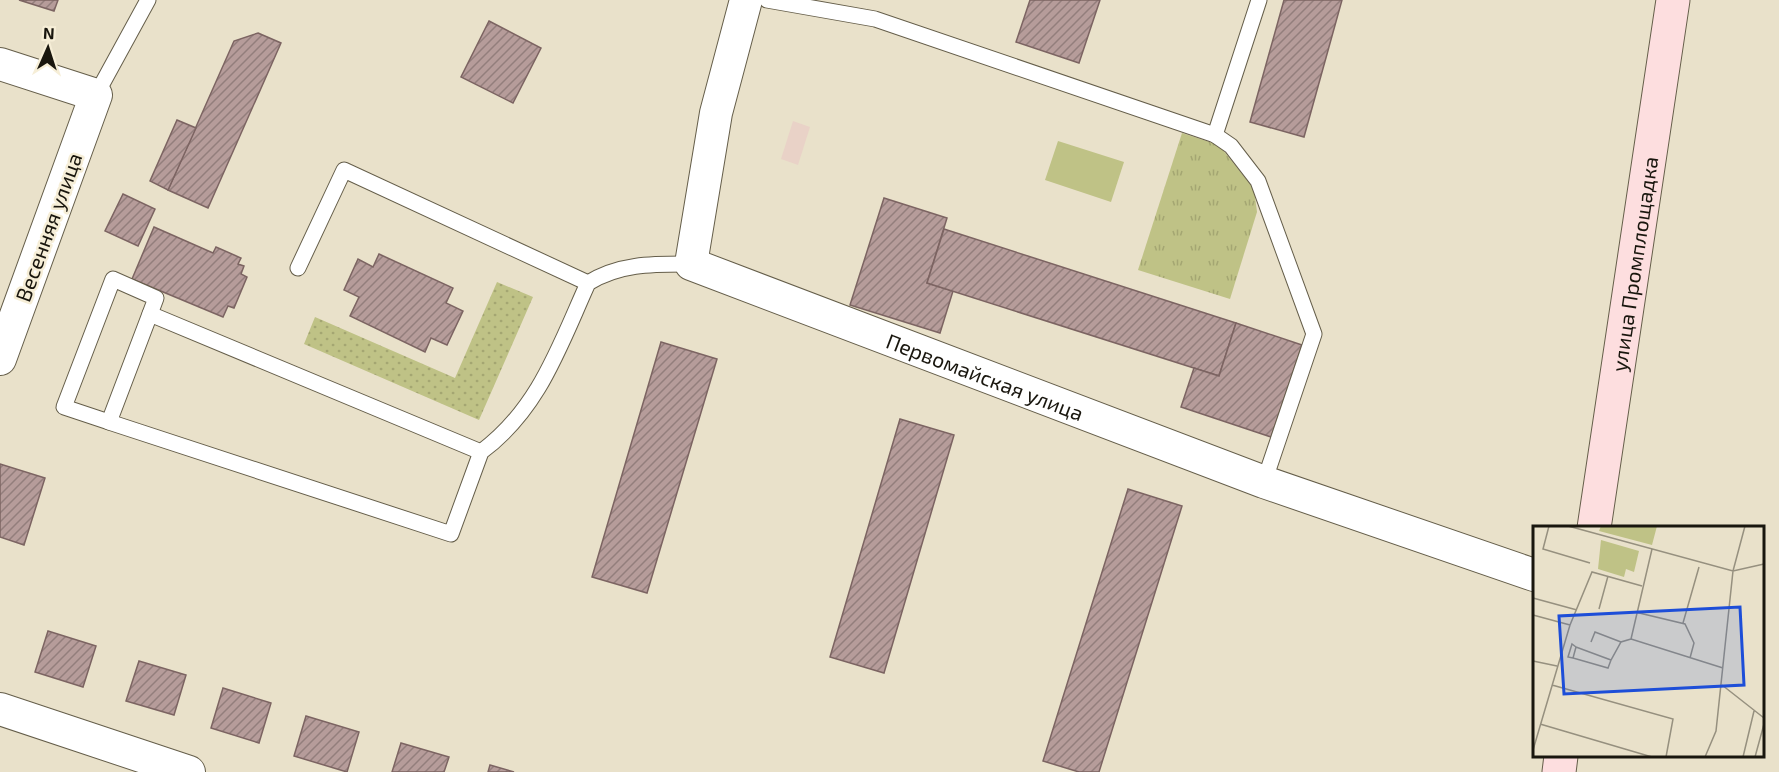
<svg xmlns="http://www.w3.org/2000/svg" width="1779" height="772" viewBox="0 0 1779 772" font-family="'Exo 2',sans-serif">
<defs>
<pattern id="grass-tufts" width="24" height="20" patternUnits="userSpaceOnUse" patternTransform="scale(1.5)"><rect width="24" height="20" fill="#bfc286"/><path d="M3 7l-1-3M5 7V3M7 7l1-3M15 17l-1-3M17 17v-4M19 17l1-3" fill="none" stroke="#a4a672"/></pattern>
<pattern id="garden-dots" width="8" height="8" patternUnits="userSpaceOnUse" patternTransform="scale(1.5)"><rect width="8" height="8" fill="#bfc286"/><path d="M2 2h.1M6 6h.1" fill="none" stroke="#a4a672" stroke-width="1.8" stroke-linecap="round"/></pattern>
<pattern id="building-hatch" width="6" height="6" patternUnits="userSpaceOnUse" patternTransform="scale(1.5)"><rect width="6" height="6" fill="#b69c9a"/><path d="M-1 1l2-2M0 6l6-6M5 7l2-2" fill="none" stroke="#937e7c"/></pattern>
</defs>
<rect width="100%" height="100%" fill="#e9e1ca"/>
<polygon fill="#e9d2c7" points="793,121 810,127 798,165 781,159"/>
<polygon fill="url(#grass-tufts)" points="1182,133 1219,145 1254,189 1257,212 1230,299 1138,270"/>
<polygon fill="#bfc286" points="1058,141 1124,162 1111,202 1045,180"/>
<polygon fill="url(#garden-dots)" points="497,282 533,297 479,420 304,344 315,317 455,378"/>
<g fill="url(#building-hatch)" stroke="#7c6462" stroke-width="1.5">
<polygon points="19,0 58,0 54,11"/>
<polygon points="1030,0 1100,0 1079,63 1016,42"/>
<polygon points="1284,0 1342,0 1304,137 1250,122"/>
<polygon points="489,21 541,48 513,103 461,77"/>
<polygon points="258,33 281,43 208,208 168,190 234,41"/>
<polygon points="177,120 196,128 168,190 150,181"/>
<polygon points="123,194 155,209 138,246 105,231"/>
<polygon points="884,198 947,218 927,283 953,291 940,333 850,305"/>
<polygon points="154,227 213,253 216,247 241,258 238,264 244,266 241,274 247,277 234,308 228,306 223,317 132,279"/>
<polygon points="944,229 1236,323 1219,376 927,283"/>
<polygon points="379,254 453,288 446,303 463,311 447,345 431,338 425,352 350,316 359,297 344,290 358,259 373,267"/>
<polygon points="1236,323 1302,345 1271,437 1181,407 1194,368 1219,376"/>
<polygon points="661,342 717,359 647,593 592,577"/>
<polygon points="900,419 954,435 884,673 830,657"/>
<polygon points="0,464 45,478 24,545 0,537"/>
<polygon points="1128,489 1182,506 1099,772 1079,772 1043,761"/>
<polygon points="48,631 96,646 83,687 35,672"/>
<polygon points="139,661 186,675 174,715 126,701"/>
<polygon points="223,688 271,703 259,743 211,728"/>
<polygon points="306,716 359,732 347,772 294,756"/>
<polygon points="401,743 449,757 444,772 392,772"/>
<polygon points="490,765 514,772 488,772"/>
</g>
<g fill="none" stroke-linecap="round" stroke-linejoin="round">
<g stroke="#655e4a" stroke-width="17">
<g id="lane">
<polyline points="767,0 875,19 1215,135 1231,146 1258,181 1314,334 1264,482"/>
<polyline points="96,95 148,0"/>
<polyline points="1215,135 1259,0"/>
<polyline points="298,268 344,170 588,283"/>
<polyline points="109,422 64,407 113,279 156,298 150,314"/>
<path d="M 481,452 L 451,534 L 109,422 L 150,314 L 481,452 C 539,409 559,347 588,283 C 620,263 654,264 691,264"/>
</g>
</g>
<g stroke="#655e4a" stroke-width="34">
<g id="street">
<path id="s1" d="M 746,0 L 716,113 L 691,264 L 1264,482 L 1534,575"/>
<polyline points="0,64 96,95 0,359"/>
<polyline points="0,709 189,772"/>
</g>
</g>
<g stroke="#655e4a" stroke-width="35">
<g id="secondary">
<path id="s2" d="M 1594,528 L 1673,0"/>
<polyline points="1559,772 1561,756"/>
</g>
</g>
<use href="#lane" stroke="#fff" stroke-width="15"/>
<use href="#street" stroke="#fff" stroke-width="32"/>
<use href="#secondary" stroke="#fddedf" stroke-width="33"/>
</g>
<g text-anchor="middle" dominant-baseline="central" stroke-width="5" stroke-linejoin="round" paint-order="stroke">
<g font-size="21" fill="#19160e" stroke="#f6eed7">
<text transform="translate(48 227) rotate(-70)">Весенняя улица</text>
<text stroke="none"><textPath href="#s2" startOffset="267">улица Промплощадка</textPath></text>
<text stroke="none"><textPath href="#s1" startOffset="585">Первомайская улица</textPath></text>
</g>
</g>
<g transform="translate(1533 526)">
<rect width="231" height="231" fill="#e9e1ca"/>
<path d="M 68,0 L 124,0 L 119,19 L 66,5 ZM 68,14 L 106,25 L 101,46 L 93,43 L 91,51 L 65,43 Z" fill="#bfc286"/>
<path fill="none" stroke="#96907f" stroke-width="1.5" d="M 16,0 L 10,23 L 57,37M 35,0 L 200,45 L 231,38M 119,23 L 98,113 L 190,142M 0,72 L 44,84M 66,83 L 75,50M 102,86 L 152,98 L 161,117 L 157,132M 0,89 L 37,99M 150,97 L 166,41M 58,116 L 62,106 L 88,116M 40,132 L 35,131 L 39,118 L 43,121M 78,134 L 75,142 L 40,132 L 43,121 L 78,134 L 88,116 L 98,113M 0,135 L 24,140M 19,159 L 140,193 L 133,231M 189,159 L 231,192M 7,198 L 119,231M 0,224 L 37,99 L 59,46 L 109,60M 172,231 L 183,205 L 200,45 L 212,0M 210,231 L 221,185M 222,231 L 231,198"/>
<path fill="#1d4ed8" fill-opacity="0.15" stroke="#1d4ed8" stroke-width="3" d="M 207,81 L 211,159 L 31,168 L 26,90 Z"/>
<rect width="231" height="231" fill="none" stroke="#19160e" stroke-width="3"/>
</g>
<g transform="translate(48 48) rotate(3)" stroke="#f6eed7" stroke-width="4.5" paint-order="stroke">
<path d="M0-4.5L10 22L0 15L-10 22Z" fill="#19160e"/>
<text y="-9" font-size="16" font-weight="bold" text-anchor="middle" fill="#19160e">N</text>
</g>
</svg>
